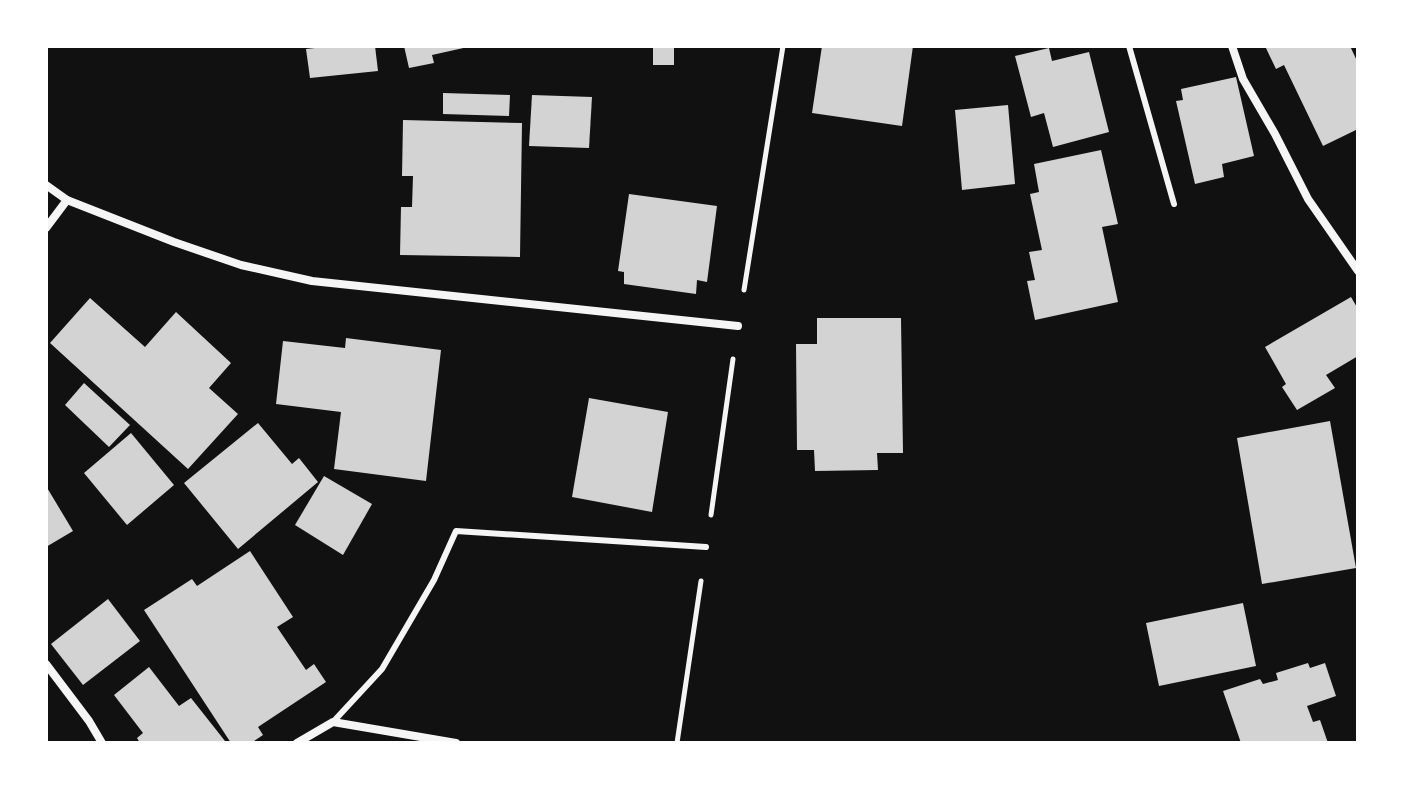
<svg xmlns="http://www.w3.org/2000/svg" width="1404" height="789" viewBox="0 0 1404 789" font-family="Quicksand,sans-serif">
<rect width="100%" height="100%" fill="#111"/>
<g fill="#d3d3d3">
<polygon points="333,46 375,46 378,71 310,78 306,49"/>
<polygon points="404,46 468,46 468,47 432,55 434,63 409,68"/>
<rect x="653" y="46" width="21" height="19"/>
<polygon points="822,46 913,46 902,126 812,113"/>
<polygon points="1265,46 1350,46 1358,63 1358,129 1323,146 1284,65 1276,69"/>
<polygon points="1049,48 1052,61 1089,52 1109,132 1053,147 1044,113 1031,117 1015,56"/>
<polygon points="1236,77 1254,156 1222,164 1224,177 1195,184 1176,101 1183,100 1181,89"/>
<polygon points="443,93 510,95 509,116 443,114"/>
<polygon points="532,95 592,97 589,148 529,146"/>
<polygon points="1008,105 1015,184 962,190 955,110"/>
<polygon points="403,120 522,123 520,257 400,255 401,207 412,207 413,176 402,176"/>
<polygon points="1101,150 1118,224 1102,227 1118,302 1035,320 1027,281 1035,280 1029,252 1042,250 1030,194 1039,192 1034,164"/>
<polygon points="629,194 717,206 707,282 697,280 696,294 624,284 624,272 618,271"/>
<polygon points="1351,297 1358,309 1358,356 1326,375 1335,388 1297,410 1282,387 1286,384 1265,347"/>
<polygon points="90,298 145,347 176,312 231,363 209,388 238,414 188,469 50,343"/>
<polygon points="817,318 901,318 903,453 877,453 878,470 815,471 814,450 797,450 796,344 817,344"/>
<polygon points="346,338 441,350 426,481 334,469 341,412 276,404 283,341 345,348"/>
<polygon points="84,383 130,425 109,447 65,405"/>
<polygon points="589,398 668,412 652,512 572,497"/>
<polygon points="1330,421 1356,568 1262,584 1237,438"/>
<polygon points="258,423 292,464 299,458 318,482 238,549 184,483"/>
<polygon points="131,433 174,485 127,525 84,473"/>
<polygon points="324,476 372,504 343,555 295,525"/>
<polygon points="46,486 73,531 46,547"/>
<polygon points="250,551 293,617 277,627 306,670 314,664 326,682 258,727 263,735 251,743 231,743 144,610 192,579 197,586"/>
<polygon points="108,599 140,641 83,685 51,644"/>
<polygon points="1243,603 1256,666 1159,686 1146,623"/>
<polygon points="1308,663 1310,668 1325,663 1336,696 1307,706 1313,722 1320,720 1328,743 1241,743 1223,691 1260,679 1263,684 1278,680 1276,673"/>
<polygon points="149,667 179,706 191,698 225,741 223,743 140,743 137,738 143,733 114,695"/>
</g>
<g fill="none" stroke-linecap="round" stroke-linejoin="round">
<g stroke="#f5f5f5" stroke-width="5">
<polyline points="744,290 783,46"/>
<polyline points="711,515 733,359"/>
<polyline points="677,743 701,581"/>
</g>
<g stroke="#f5f5f5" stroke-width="6">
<polyline points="1129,46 1174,204"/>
<polyline points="333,722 382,669 434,580 456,531 706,547"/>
</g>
<g stroke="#f5f5f5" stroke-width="8">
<polyline points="1232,46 1243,79 1275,134 1308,199 1358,271"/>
<polyline points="46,185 67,200 174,242 241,265 312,281 738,326"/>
<polyline points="46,228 67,200"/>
<polyline points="46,664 89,721 102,743"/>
<polyline points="297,743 333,722 456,743"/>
</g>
</g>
<rect width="1404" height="789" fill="none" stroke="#ffffff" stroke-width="96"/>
</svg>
